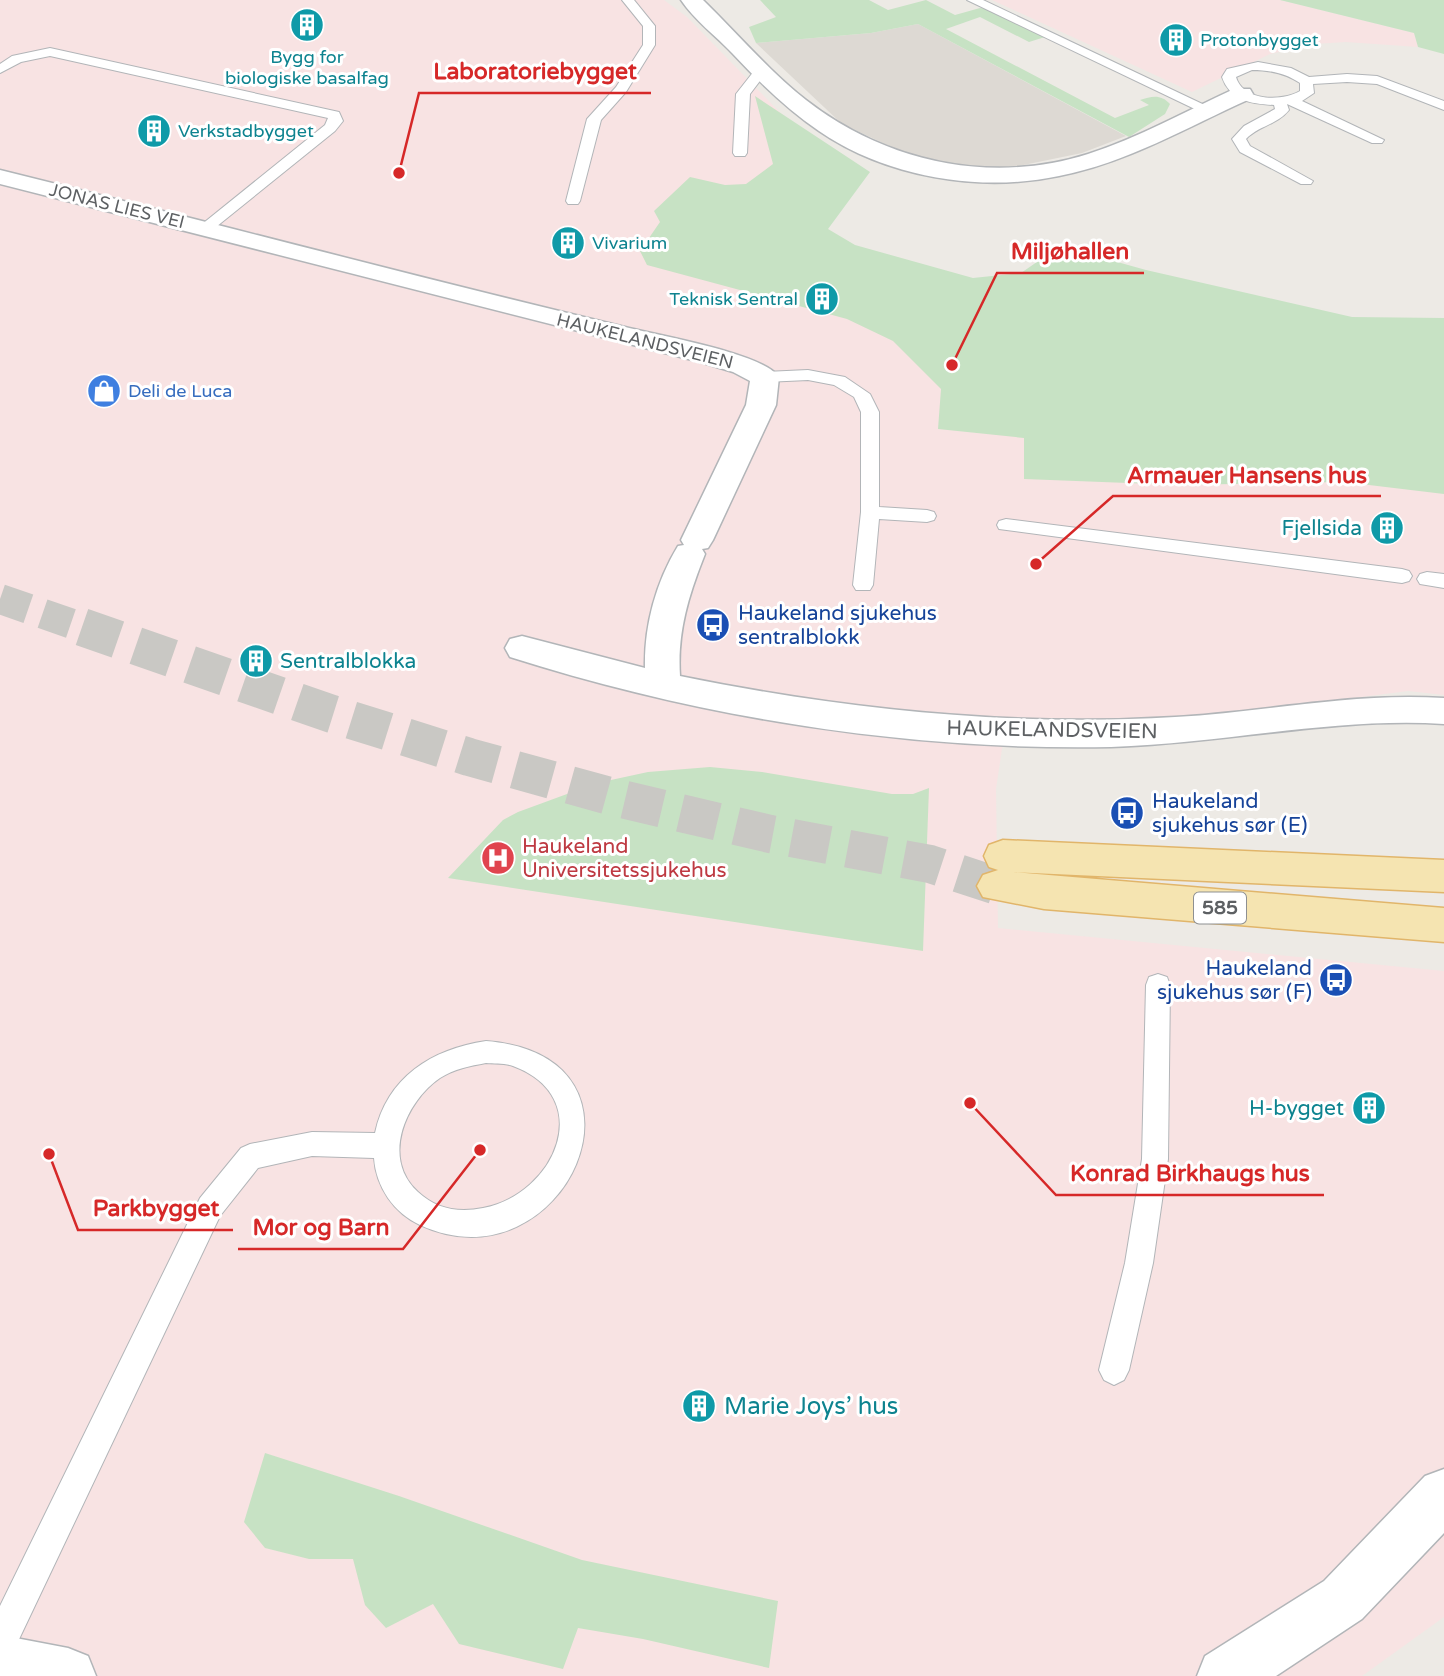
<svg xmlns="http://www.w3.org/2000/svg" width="1444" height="1676" viewBox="0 0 1444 1676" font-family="'Varela Round',sans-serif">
<rect width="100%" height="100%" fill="#edeae5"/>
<polygon fill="#ddd9d3" points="918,24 1126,136 1082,153 1004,169 953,164 909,155 842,124 756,43 871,33"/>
<g fill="#f8e3e3">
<polygon points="0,0 664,0 687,17 801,134 738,238 1444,470 1444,695 1408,691 1237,713 1005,729 996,789 998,928 1444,971 1444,1617 1362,1676 0,1676"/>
<polygon points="992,0 1280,0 1414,33 1418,47 1346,42 1314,44 1270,54 1192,92"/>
</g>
<g fill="#c7e2c4">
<path d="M 760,0 L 869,0 L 888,10 L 926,0 L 955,15 L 980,8 L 989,9 L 1045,37 L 1029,42 L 980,17 L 946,29 L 1115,118 L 1149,105 L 1140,100 C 1152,96 1161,94 1170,104 L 1165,114 L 1129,137 L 918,24 L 871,33 L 756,43 L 749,27 L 776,17 Z"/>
<polygon points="1280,0 1444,0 1444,54 1418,47 1414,33"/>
<polygon points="755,96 870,172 828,229 855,245 973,278 1021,273 1060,246 1146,270 1352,317 1444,318 1444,494 1344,482 1180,485 1024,479 1024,438 938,429 941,389 893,341 847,319 647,265 640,251 660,222 654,211 690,177 725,185 746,184 773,164"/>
<polygon points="710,767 762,772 892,794 913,794 929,788 923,951 448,878 503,820 518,812 597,783 648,772"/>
<polygon points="265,1453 399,1496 582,1560 778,1601 769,1668 643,1639 578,1628 563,1669 459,1644 433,1604 386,1628 365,1605 353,1559 309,1559 265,1548 244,1522"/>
</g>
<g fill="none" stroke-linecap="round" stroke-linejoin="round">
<polyline stroke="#c9c8c4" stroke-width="30" stroke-dasharray="30 15" stroke-linecap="butt" points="0,599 87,629"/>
<polyline stroke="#c9c8c4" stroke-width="38" stroke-dasharray="38 19" stroke-linecap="butt" points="82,627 332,714 469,757 617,798 770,834 930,864 997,886"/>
<g stroke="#b2b5b8" stroke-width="2">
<g id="lane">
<polygon points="622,0 634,0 655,26 655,45 626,92 601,120 580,201 578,204 568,204 566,201 587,119 616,87 643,45 643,26"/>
<polygon points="967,0 983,0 1213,109 1211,112 1201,112"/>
<polygon points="50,48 339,112 343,121 335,131 211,231 201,231 199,228 201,225 325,125 328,118 50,56 21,62 0,73 0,64 12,56"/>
<path d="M 1258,62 L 1291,68 L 1309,77 L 1347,74 L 1377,76 L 1444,101 L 1444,110 L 1377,84 L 1347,82 L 1313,84 L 1314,93 L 1302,101 L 1384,140 L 1382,143 L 1372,143 L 1287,104 L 1289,110 C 1277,125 1258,126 1246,139 L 1250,146 L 1313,181 L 1311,184 L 1301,184 L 1240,152 L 1232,139 L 1244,126 L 1275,109 L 1274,105 C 1252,104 1230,101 1222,77 L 1227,69 ZM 1252,70 C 1270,70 1285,73 1300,83 L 1300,91 C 1281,102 1243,101 1236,77 Z"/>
<polygon points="763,65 769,69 750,94 747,153 745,156 735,156 733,153 736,94 758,66"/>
<polygon points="808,370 845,377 870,394 879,412 879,507 927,510 934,512 936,516 934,520 927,522 879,519 873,585 870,590 856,590 853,585 861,512 861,412 854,397 834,385 808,380 765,382 757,377 765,372"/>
<polygon points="1006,519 1402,569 1409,571 1412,576 1409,581 1402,583 999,529 997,525 999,521"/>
<polygon points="1427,572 1444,574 1444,588 1420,584 1417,579 1420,574"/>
<polygon points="1158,974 1167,977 1170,985 1168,1159 1153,1263 1129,1370 1124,1380 1114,1385 1104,1380 1099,1370 1125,1263 1142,1159 1146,985 1149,977"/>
<path d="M 486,1041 C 671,1056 564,1292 420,1225 C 394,1213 376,1187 374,1158 L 312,1156 L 258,1168 L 220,1216 L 12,1654 L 0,1659 L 0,1606 L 200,1198 L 241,1148 L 250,1144 L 312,1132 L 375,1133 C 387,1077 432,1049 486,1041 ZM 486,1063 C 494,1064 505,1063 513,1066 C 597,1097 556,1194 483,1208 C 459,1213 436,1209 418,1192 C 381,1159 405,1102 440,1078 C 454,1069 470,1066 486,1063 Z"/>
</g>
</g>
<g stroke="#b2b5b8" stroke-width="3">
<g id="street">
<path d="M 681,0 L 703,0 C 737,33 769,71 806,100 C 886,162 990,185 1088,154 C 1138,138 1186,111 1234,89 L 1250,89 L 1253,94 L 1250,99 C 1187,127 1127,163 1059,176 C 979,193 886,177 819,131 C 787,109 759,82 732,53 C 716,36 694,20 681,0 Z"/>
<path d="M 0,170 C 210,222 416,277 625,327 C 656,335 763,353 779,377 L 776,405 L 713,540 L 708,548 L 702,549 L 705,554 C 689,594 677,632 680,676 C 842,709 1009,727 1175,717 C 1265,712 1353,692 1444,698 L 1444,724 C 1333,717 1222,744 1111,747 C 909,751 702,718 510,657 L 505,648 L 510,639 L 522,636 L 645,668 C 644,626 656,582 678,546 L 684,545 L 681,540 L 746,405 L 750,381 L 733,372 L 700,362 L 0,184 Z"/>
<polygon points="1444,1469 1444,1533 1362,1619 1276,1676 1197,1676 1205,1656 1324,1581 1425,1476"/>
<polygon points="0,1635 68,1648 88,1656 96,1676 0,1676"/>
</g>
</g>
<g stroke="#e1b56a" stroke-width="3">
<polygon id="primary" points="1003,840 1444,860 1444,892 1013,872 1444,908 1444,942 1044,909 983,897 977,886 983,875 998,870 989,867 984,856 989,845"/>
</g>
<use href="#lane" fill="#fff" fill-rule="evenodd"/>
<use href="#street" fill="#fff" fill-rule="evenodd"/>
<use href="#primary" fill="#f5e4b1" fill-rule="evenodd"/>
</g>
<defs>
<g id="building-disc" transform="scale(1.75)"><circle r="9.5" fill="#0f9aa8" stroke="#fff"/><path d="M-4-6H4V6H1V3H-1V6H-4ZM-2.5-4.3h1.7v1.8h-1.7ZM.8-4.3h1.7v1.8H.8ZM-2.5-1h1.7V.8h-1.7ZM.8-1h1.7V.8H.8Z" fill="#fff"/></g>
<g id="shop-disc" transform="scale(1.75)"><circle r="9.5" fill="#3f7fe0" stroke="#fff"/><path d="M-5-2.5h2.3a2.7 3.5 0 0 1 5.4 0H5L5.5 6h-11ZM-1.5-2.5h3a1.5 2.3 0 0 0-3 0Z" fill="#fff"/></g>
<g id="bus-disc" transform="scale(1.75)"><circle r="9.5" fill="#1a4fb4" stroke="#fff"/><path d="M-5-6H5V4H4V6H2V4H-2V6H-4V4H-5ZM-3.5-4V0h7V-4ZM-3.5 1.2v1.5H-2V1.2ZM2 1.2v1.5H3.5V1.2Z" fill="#fff"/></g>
<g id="hospital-disc" transform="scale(1.75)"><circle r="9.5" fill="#e0444e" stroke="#fff"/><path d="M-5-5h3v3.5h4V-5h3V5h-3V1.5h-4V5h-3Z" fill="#fff"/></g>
</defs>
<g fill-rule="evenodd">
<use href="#building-disc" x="307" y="25"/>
<use href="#building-disc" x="1176" y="40"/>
<use href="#building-disc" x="154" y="131"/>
<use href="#building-disc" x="568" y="243"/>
<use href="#building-disc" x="822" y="299"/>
<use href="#shop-disc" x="104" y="391"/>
<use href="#building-disc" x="1387" y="528"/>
<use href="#bus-disc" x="713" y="625"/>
<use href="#building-disc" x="256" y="661"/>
<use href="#bus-disc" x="1127" y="813"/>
<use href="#hospital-disc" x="498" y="858"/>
<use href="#bus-disc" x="1336" y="980"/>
<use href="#building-disc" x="1369" y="1108"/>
<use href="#building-disc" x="699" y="1406"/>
</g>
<g text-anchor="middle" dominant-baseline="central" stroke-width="6" stroke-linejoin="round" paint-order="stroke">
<g font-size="18" fill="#0d838f" stroke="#fff" text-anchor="start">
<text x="1200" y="40">Protonbygget</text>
<text x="307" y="57" text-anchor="middle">Bygg for<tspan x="307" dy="21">biologiske basalfag</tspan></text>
<text x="178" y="131">Verkstadbygget</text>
<text x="592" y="243">Vivarium</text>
<text x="798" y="299" text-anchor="end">Teknisk Sentral</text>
</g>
<g font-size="18" fill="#5d6063" stroke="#fff">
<text transform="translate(117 206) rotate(14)">JONAS LIES VEI</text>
<text transform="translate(645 341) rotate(14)">HAUKELANDSVEIEN</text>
</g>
<g font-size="18" fill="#366cbe" stroke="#fff" text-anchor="start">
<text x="128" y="391">Deli de Luca</text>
</g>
<rect fill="#fff" stroke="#8e9092" stroke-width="2" x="1194" y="892.5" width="52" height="31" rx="5"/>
<g font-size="19" font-weight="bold" fill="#5d6063">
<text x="1220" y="908">585</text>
</g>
<g font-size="21" fill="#0d838f" stroke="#fff" text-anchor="end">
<text x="1362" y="528">Fjellsida</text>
<text x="280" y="661" text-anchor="start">Sentralblokka</text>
<text x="1344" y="1108">H-bygget</text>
</g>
<g font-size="21" fill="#164399" stroke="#fff" text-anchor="start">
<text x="738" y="613">Haukeland sjukehus<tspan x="738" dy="24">sentralblokk</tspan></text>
<text x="1152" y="801">Haukeland<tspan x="1152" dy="24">sjukehus sør (E)</tspan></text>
<text x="1312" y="968" text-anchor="end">Haukeland<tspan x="1312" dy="24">sjukehus sør (F)</tspan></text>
</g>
<g font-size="21" fill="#5d6063" stroke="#fff">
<text transform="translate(1052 730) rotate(1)">HAUKELANDSVEIEN</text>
</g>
<g font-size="21" fill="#be3a42" stroke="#fff" text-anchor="start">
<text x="522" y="846">Haukeland<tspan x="522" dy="24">Universitetssjukehus</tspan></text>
</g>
<g font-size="24" fill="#0d838f" stroke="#fff" text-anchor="start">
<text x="724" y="1406">Marie Joys’ hus</text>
</g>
</g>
<path fill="none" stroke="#d62828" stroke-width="2.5" d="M399 173L419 93H651M952 365L997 273H1144M1036 564L1113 496H1381M970 1103L1056 1195H1324M49 1154L78 1230H233M480 1150L403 1249H238"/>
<g fill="#d62828" stroke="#fff" stroke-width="2.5">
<circle cx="399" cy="173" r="7"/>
<circle cx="952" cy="365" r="7"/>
<circle cx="1036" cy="564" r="7"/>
<circle cx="970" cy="1103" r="7"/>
<circle cx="49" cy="1154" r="7"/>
<circle cx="480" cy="1150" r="7"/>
</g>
<g font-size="23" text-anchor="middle" font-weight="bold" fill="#d62828" stroke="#fff" stroke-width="6" stroke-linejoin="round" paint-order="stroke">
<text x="535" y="79">Laboratoriebygget</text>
<text x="1070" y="259">Miljøhallen</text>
<text x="1247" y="483">Armauer Hansens hus</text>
<text x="1190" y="1181">Konrad Birkhaugs hus</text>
<text x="156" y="1216">Parkbygget</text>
<text x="321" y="1235">Mor og Barn</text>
</g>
</svg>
